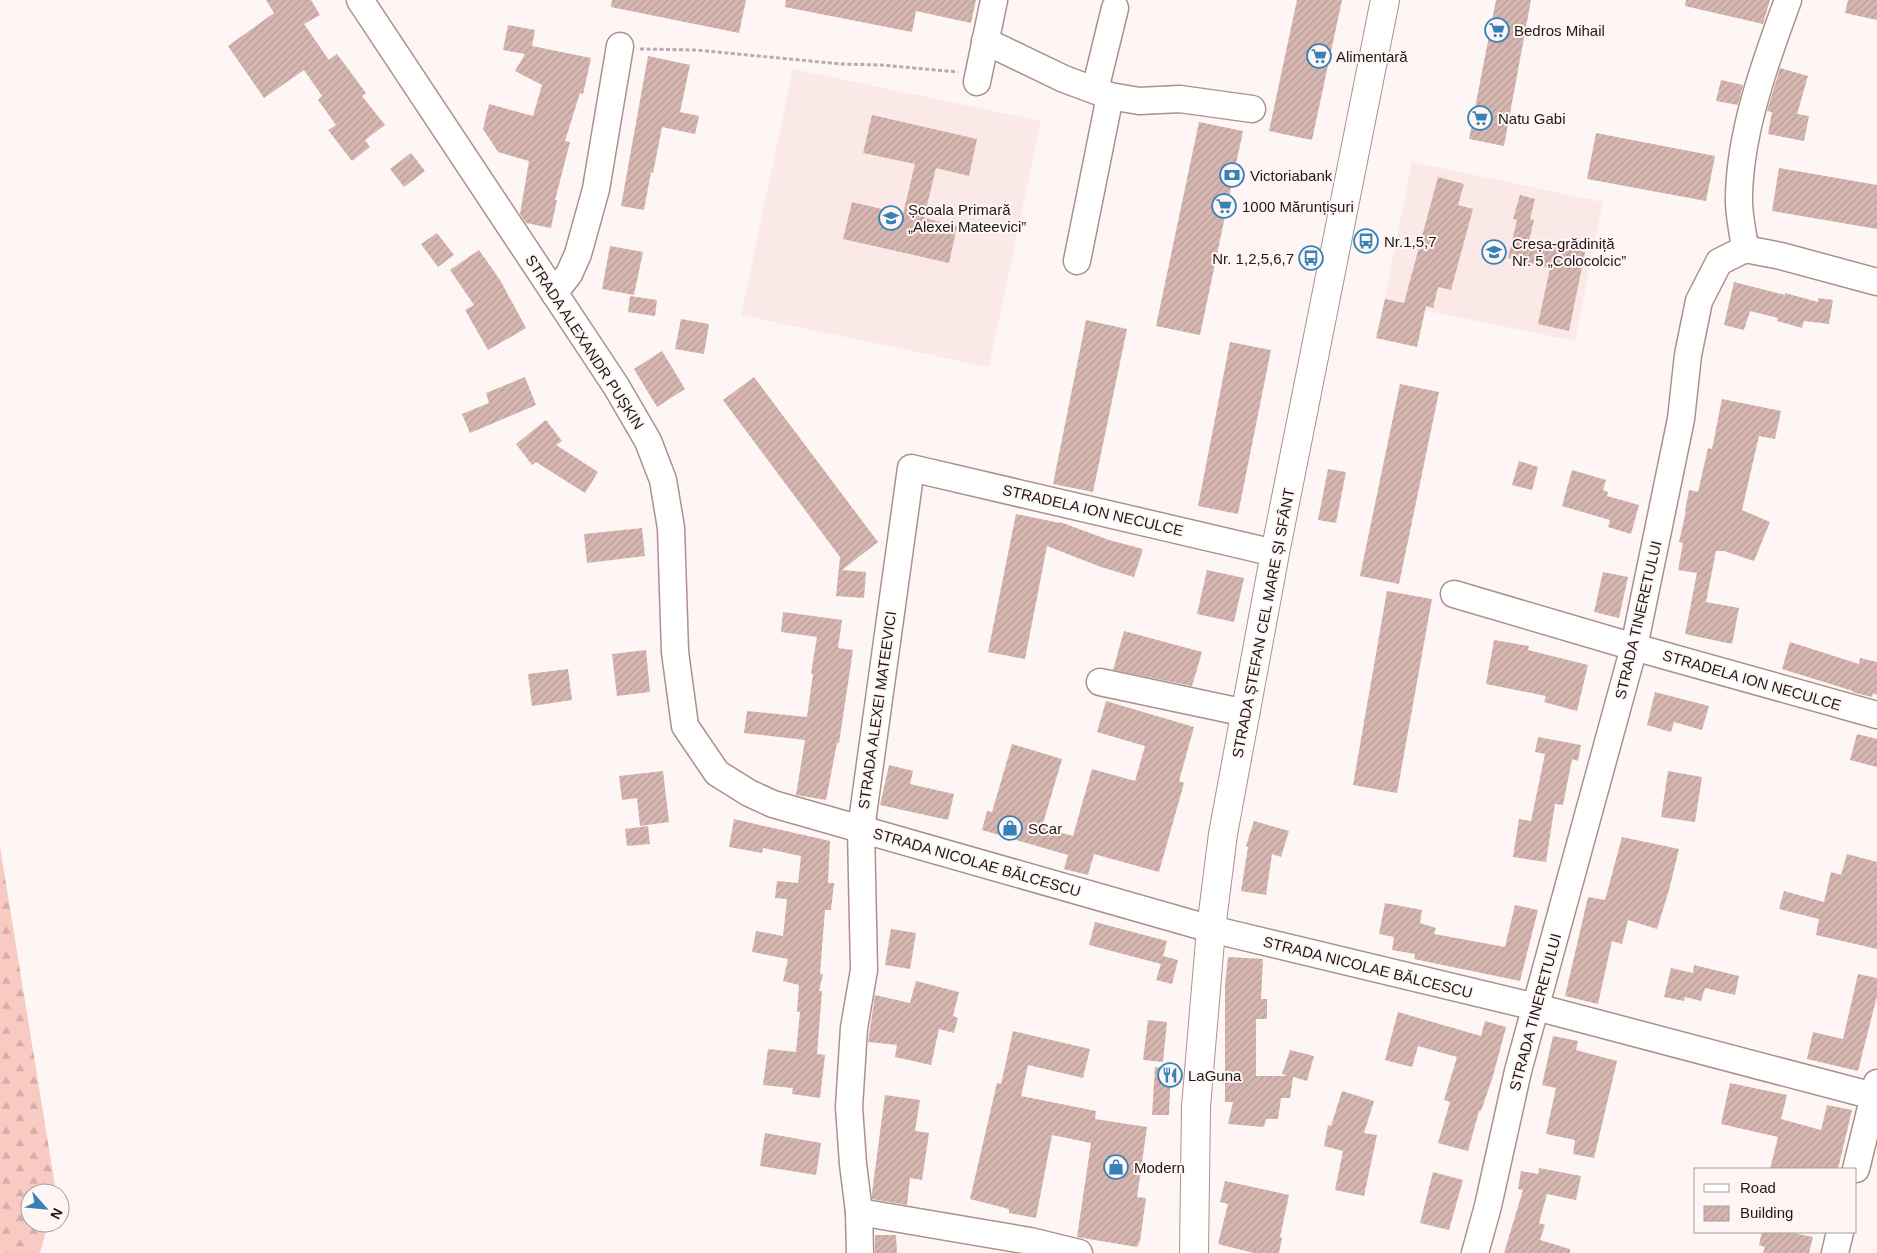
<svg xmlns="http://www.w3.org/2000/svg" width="1877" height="1253" viewBox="0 0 1877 1253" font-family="Arial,sans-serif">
<defs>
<pattern id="forest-firs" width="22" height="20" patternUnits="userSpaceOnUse" patternTransform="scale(1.25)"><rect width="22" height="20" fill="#f7cbc2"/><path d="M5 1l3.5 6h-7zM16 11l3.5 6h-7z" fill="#d4aea6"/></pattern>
<pattern id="building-hatch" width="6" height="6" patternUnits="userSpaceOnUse" patternTransform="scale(1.25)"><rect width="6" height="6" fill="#d6b6b0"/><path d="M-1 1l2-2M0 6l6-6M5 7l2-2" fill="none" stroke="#b89c97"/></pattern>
</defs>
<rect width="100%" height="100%" fill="#fdf6f5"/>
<g fill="#fae9e6">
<polygon points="793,69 1041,121 989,367 741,315"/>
<polygon points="1412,162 1603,202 1575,341 1384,302"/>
</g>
<polygon fill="url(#forest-firs)" points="0,847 56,1192 30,1193 30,1223 48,1223 40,1253 0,1253"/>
<g fill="url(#building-hatch)">
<polygon points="266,0 311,0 320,15 304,24 329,60 337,54 366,93 362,96 385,125 365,140 370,147 352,161 328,130 336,125 318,100 322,96 304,70 264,98 228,46 274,13"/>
<polygon points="612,0 746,0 739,33 611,7"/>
<polygon points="786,0 976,0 971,23 916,11 912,32 785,7"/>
<polygon points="1297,0 1342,0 1312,140 1269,131"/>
<polygon points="1496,0 1531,0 1504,146 1469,139"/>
<polygon points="1686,0 1770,0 1763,24 1685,6"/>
<polygon points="1848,0 1877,0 1877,20 1845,13"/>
<polygon points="508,25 535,30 532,46 591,58 583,94 580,93 565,141 570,142 555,200 557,200 551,228 526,223 520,214 529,161 498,152 483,129 489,104 533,116 542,85 515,71 525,54 503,50"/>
<polygon points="648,56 690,65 680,112 699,116 695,134 662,127 653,173 651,172 644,210 621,206"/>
<polygon points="1780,68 1808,76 1797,114 1809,116 1804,141 1768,134 1772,112 1767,111"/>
<polygon points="1721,80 1743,85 1738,105 1716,101"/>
<polygon points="872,115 977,139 969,176 936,168 924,218 957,226 949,263 843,239 852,202 903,214 915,164 863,153"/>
<polygon points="1199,122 1243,131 1200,335 1156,326"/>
<polygon points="1596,133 1715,156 1706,201 1587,179"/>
<polygon points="411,153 425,171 404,187 390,169"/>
<polygon points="1779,168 1877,185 1877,229 1772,211"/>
<polygon points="1438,177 1464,184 1458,205 1473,209 1451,290 1438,287 1433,308 1426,306 1417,347 1376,338 1385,299 1404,303"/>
<polygon points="1520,195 1535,199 1530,219 1534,220 1529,241 1585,252 1569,331 1538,324 1550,268 1508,258 1517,220 1513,219"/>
<polygon points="437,233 454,255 438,267 421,244"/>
<polygon points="610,246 643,252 634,295 602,289"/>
<polygon points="479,250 500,280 526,328 488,350 465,310 474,305 450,270"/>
<polygon points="1734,282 1785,295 1785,293 1818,302 1818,298 1833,300 1829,324 1804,321 1802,328 1777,321 1778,318 1750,311 1744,330 1724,325"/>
<polygon points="630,296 657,300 655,316 628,312"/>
<polygon points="681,319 709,324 704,354 675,349"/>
<polygon points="1086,320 1127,329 1093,492 1053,484"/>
<polygon points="1230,342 1271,350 1238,514 1198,506"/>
<polygon points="662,351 685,389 657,407 634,369"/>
<polygon points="525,377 536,405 470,433 462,414 489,403 486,393"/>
<polygon points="754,377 878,542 842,570 866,572 864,598 836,596 840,557 723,400"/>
<polygon points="1400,384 1439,392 1399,584 1360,576"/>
<polygon points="1722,399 1781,411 1775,439 1759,436 1742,510 1770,522 1754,561 1724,551 1716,551 1706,602 1739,608 1732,644 1685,634 1697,573 1678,570 1683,543 1679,542 1686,511 1685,511 1689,490 1698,492 1708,448 1712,449"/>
<polygon points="546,420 562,441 556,445 598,472 585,493 536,462 532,465 516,444"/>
<polygon points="1519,461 1538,467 1532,490 1512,485"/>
<polygon points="1328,469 1346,472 1336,523 1318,520"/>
<polygon points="1572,470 1606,480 1603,490 1608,492 1607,496 1639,505 1631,534 1608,527 1610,520 1562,506"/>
<polygon points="1016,514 1060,523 1060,522 1109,540 1143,549 1134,577 1101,567 1047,546 1025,659 988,652"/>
<polygon points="642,528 645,556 587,563 584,534"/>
<polygon points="1207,570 1244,578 1234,622 1197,614"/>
<polygon points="1603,572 1628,577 1619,618 1594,612"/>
<polygon points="1387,591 1432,599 1397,793 1353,785"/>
<polygon points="783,612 842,620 838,648 853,650 839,743 837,743 826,800 796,795 805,740 744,733 747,711 807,717 813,674 811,673 817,637 781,632"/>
<polygon points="1124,631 1202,652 1192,686 1113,670"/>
<polygon points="1494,640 1529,646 1528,650 1588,665 1577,711 1544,702 1546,696 1486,684"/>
<polygon points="1790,642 1859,664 1860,658 1877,662 1877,695 1873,693 1872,697 1852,692 1853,691 1782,669"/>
<polygon points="646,650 650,692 617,696 612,654"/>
<polygon points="568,669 572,700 532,706 528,674"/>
<polygon points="1655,692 1709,706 1702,730 1674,722 1671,732 1647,725"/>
<polygon points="1106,701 1194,727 1179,781 1184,783 1159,872 1094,854 1088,875 1064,869 1068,855 982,830 987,811 992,812 1012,744 1062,759 1042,827 1073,836 1092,769 1135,781 1145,746 1097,732"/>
<polygon points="1857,734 1877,739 1877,767 1850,760"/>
<polygon points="1538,737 1581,745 1578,761 1572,759 1563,805 1555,804 1546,862 1513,857 1519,819 1531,821 1545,754 1535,752"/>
<polygon points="889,765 913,771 910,784 954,794 948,820 880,805"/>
<polygon points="663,771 669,822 640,826 637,798 622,800 619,776"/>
<polygon points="1668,771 1702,777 1695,822 1661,817"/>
<polygon points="734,819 830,841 828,883 834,883 831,910 825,910 820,974 823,974 819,991 822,991 817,1054 825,1055 820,1098 792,1094 793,1088 763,1085 768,1049 796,1052 800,1012 797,1012 799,985 783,981 788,959 752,952 756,931 783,936 787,899 775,898 777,881 798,883 801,856 763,848 762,853 729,847"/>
<polygon points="1254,821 1289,831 1281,857 1272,854 1266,895 1241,891 1248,847 1246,846"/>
<polygon points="648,826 650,844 627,846 625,829"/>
<polygon points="1622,837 1679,849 1669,890 1657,929 1628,920 1622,944 1612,941 1598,1004 1565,996 1588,897 1605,900"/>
<polygon points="1847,854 1877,862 1877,949 1816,935 1819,919 1779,909 1784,891 1824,902 1831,872 1841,875"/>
<polygon points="1385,903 1422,910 1420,923 1436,928 1434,934 1505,947 1515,905 1538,910 1520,981 1414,959 1415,954 1392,950 1394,937 1379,934"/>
<polygon points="1095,922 1167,941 1163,956 1178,960 1172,984 1156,980 1161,964 1089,945"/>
<polygon points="891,929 916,933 910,969 885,965"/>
<polygon points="1228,957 1263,959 1261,999 1267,999 1267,1019 1256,1019 1256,1076 1287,1076 1282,1074 1290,1050 1314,1056 1307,1081 1293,1077 1290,1098 1281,1098 1278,1119 1266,1119 1264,1127 1228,1124 1233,1102 1225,1102 1225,985"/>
<polygon points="1694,965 1739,976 1735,995 1705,988 1701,1001 1685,997 1684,1001 1664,997 1671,968 1693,973"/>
<polygon points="1858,974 1877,978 1877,996 1858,1071 1807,1059 1813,1032 1843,1039"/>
<polygon points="916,981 959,992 953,1016 958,1018 954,1033 939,1029 931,1065 895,1057 897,1045 868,1042 875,995 910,1003"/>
<polygon points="1398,1012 1481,1036 1485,1021 1506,1027 1493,1076 1481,1111 1479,1111 1468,1151 1438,1143 1450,1102 1444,1100 1457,1057 1418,1046 1412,1067 1385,1060"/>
<polygon points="1148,1020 1167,1022 1163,1062 1143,1060"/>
<polygon points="1013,1031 1090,1049 1083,1078 1028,1065 1021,1096 1096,1111 1095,1119 1147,1127 1137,1197 1146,1198 1140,1241 1137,1247 1077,1237 1091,1143 1052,1135 1036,1218 1009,1213 1009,1209 970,1199 997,1083 1001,1084"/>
<polygon points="1553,1036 1578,1041 1576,1050 1617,1061 1594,1158 1573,1154 1575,1140 1546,1134 1556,1088 1542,1085"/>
<polygon points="1155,1067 1171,1068 1169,1115 1152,1115"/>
<polygon points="1730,1083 1787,1095 1781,1119 1821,1130 1827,1105 1852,1110 1838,1169 1770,1169 1778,1137 1721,1124"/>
<polygon points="1342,1091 1374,1101 1364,1133 1377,1135 1364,1196 1335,1190 1343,1151 1324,1146 1328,1125 1331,1126"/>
<polygon points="885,1095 920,1100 915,1131 929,1133 922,1180 910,1178 907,1205 872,1199 872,1193"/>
<polygon points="765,1133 821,1143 816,1175 760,1166"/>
<polygon points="1539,1168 1581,1176 1576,1200 1547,1194 1539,1223 1545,1225 1540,1240 1570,1249 1570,1253 1504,1253 1523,1190 1518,1189 1521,1171 1538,1174"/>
<polygon points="1433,1172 1463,1180 1449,1230 1420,1223"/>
<polygon points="1225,1181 1289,1195 1280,1237 1282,1238 1279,1253 1254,1253 1218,1244 1228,1204 1220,1202"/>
<polygon points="1762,1232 1788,1232 1813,1237 1809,1253 1763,1253 1765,1247 1759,1245"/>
<polygon points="875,1235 896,1235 897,1253 875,1253"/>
</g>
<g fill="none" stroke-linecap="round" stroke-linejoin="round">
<g stroke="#ae908a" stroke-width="29">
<g id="minor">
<polyline points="360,0 616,386 648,441 663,480 671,528 675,652 685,726 717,773 749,793 773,804 1211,929 1536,1007 1877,1097"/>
<polyline points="985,41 1064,79 1110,96 1139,101 1180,99 1252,109"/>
<polyline points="977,82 994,0"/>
<polyline points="1095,90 1115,8"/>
<polyline points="1745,249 1781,256 1877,282"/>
<polyline points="1077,261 1110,96"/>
<polyline points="554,293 569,274 578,254 596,189 620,46"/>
<polyline points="1454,594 1634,647 1877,715"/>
<polyline points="1100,682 1246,713"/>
<polyline points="1856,1169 1877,1083"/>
<polyline points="859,1212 1030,1241 1079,1253"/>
<polyline points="860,1253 859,1212 853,1164 849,1107 854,1028 864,970 861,829 911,468 1275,553"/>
<path d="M 1475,1253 L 1488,1206 L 1518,1071 L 1634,647 L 1681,419 L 1688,355 L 1699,301 L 1719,262 L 1745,249 C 1743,231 1738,213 1739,196 C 1740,131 1766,60 1788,0"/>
<polyline points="1835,1253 1840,1232"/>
</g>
</g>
<g stroke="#ae908a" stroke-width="30">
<polyline id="major" points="1194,1253 1196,1107 1211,929 1223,834 1275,553 1385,0"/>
</g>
<polyline stroke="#b5adab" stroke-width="3" stroke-dasharray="4 2.5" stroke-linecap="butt" points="640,49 696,50 841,64 881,65 958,72"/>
<use href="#minor" stroke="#fff" stroke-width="26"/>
<use href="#major" stroke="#fff" stroke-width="28"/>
</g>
<defs>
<g id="supermarket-ring" transform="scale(1.25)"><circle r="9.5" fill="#fdf6f5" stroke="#3681b5" stroke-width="1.5"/><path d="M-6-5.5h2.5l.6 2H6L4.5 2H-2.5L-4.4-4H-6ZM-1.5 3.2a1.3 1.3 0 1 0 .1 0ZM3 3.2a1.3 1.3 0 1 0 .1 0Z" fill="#3681b5"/></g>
<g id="bank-ring" transform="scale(1.25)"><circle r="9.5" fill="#fdf6f5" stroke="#3681b5" stroke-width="1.5"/><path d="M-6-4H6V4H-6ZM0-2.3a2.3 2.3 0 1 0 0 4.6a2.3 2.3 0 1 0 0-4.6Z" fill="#3681b5"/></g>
<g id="school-ring" transform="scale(1.25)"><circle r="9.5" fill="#fdf6f5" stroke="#3681b5" stroke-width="1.5"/><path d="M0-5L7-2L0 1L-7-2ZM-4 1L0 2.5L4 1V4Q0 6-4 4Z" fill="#3681b5"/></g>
<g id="bus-ring" transform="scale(1.25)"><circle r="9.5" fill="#fdf6f5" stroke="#3681b5" stroke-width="1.5"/><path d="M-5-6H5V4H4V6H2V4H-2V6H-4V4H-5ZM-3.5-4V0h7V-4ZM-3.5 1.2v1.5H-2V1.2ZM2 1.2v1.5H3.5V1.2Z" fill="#3681b5"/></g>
<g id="shop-ring" transform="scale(1.25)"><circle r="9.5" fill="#fdf6f5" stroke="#3681b5" stroke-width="1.5"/><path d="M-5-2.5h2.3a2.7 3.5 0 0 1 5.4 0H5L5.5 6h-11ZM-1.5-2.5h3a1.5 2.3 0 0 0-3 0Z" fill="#3681b5"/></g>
<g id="restaurant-ring" transform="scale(1.25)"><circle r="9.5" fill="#fdf6f5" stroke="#3681b5" stroke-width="1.5"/><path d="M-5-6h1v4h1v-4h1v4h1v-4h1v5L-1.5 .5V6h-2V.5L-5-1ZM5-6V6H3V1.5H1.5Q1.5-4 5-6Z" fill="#3681b5"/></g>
</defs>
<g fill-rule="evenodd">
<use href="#supermarket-ring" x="1497" y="30"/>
<use href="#supermarket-ring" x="1319" y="56"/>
<use href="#supermarket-ring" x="1480" y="118"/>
<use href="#bank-ring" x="1232" y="175"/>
<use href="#supermarket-ring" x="1224" y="206"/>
<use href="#school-ring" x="891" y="218"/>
<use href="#bus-ring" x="1366" y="241"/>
<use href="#school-ring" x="1494" y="252"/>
<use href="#bus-ring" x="1311" y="258"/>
<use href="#shop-ring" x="1010" y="828"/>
<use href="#restaurant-ring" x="1170" y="1075"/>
<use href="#shop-ring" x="1116" y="1167"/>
</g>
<g text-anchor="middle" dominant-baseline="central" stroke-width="4" stroke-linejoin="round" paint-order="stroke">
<g font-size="15" fill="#241816" stroke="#fdf6f5" text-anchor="start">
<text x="1514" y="30">Bedros Mihail</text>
<text x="1336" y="56">Alimentară</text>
<text x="1498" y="118">Natu Gabi</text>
<text x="1250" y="175">Victoriabank</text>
<text x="1242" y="206">1000 Mărunțișuri</text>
<text x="908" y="209">Școala Primară<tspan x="908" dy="17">„Alexei Mateevici”</tspan></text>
<text x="1384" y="241">Nr.1,5,7</text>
<text x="1512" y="243">Creșa-grădiniță<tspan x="1512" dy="17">Nr. 5 „Colocolcic”</tspan></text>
<text x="1294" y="258" text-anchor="end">Nr. 1,2,5,6,7</text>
<text x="1028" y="828">SCar</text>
<text x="1188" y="1075">LaGuna</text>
<text x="1134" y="1167">Modern</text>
</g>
<g font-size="15" fill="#241816" stroke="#fdf6f5">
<text transform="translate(585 342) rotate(57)">STRADA ALEXANDR PUȘKIN</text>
<text transform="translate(1093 510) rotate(13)">STRADELA ION NECULCE</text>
<text transform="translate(1638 620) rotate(-77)">STRADA TINERETULUI</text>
<text transform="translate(1263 623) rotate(-79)">STRADA ȘTEFAN CEL MARE ȘI SFÂNT</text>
<text transform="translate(1752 680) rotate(16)">STRADELA ION NECULCE</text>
<text transform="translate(877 710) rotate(-82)">STRADA ALEXEI MATEEVICI</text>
<text transform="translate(977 862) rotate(16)">STRADA NICOLAE BĂLCESCU</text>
<text transform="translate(1368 967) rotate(14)">STRADA NICOLAE BĂLCESCU</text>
<text transform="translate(1535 1012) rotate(-75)">STRADA TINERETULUI</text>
</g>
</g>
<rect x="1694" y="1168" width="162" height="65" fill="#fdf6f5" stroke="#a69d9c"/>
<rect x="1704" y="1184" width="25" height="8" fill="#ffffff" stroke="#a69d9c"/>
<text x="1740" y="1193" font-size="15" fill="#241816">Road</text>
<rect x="1704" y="1206" width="25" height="15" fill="url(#building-hatch)" stroke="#a69d9c"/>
<text x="1740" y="1218" font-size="15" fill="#241816">Building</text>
<g transform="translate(45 1208) rotate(117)"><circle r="24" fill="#fdf6f5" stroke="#a69d9c"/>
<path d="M0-4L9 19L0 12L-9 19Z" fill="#3681b5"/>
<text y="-8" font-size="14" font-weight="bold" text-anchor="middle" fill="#241816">N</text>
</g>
</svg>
